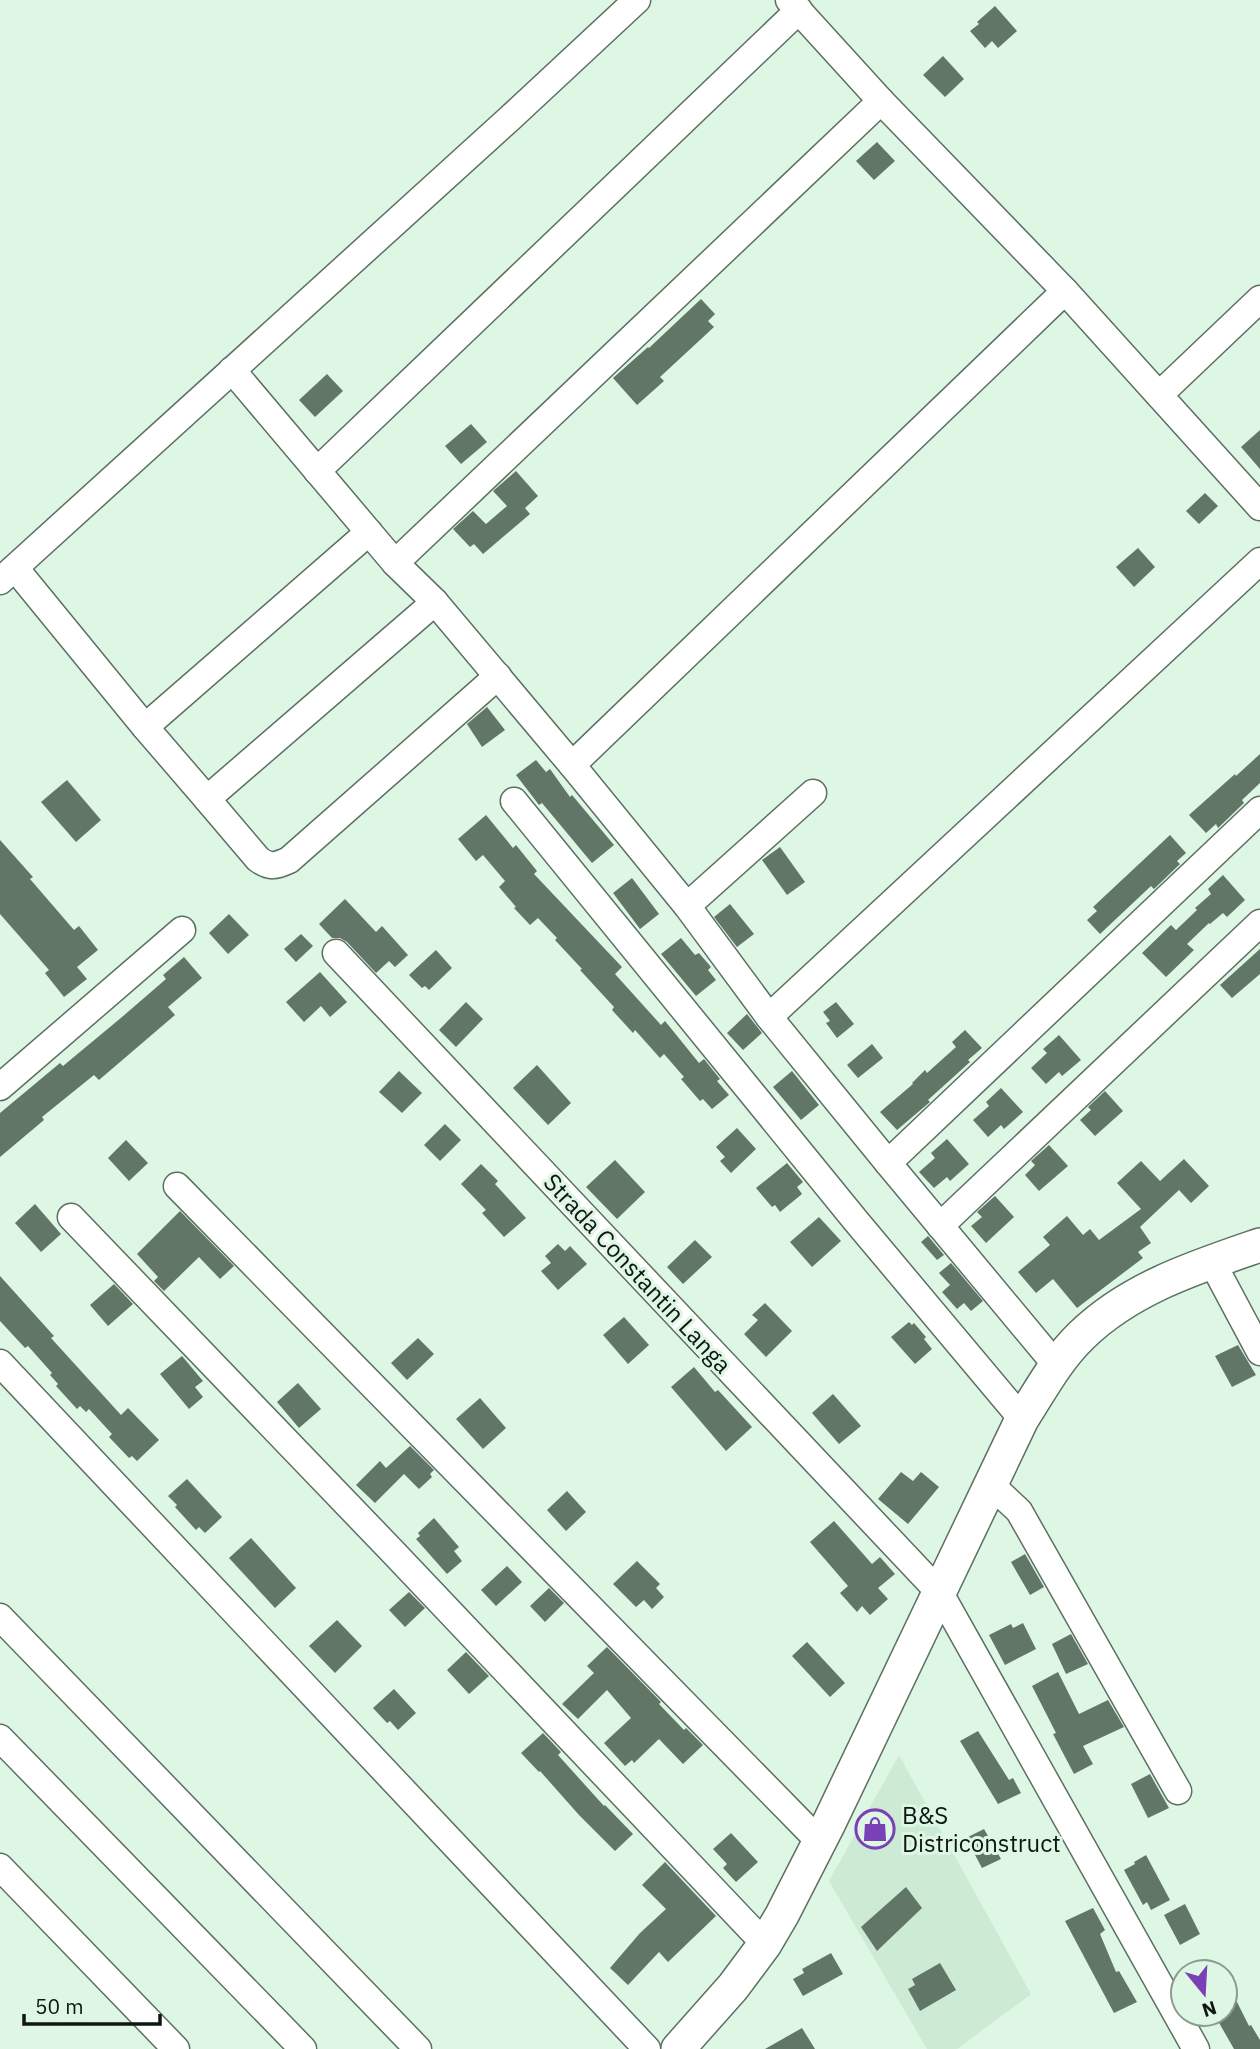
<svg xmlns="http://www.w3.org/2000/svg" width="1260" height="2049" viewBox="0 0 1260 2049" font-family="'IBM Plex Sans',sans-serif">
<rect width="100%" height="100%" fill="#def6e4"/>
<polygon fill="#cdebd4" points="899,1755 1031,1994 957,2049 927,2049 829,1881"/>
<g fill="#617667">
<polygon points="995,6 1017,31 998,48 992,41 985,48 970,31 979,24 977,22"/>
<polygon points="943,56 964,79 945,97 923,75"/>
<polygon points="877,142 895,161 874,180 856,161"/>
<polygon points="701,299 715,314 708,321 714,327 660,377 664,381 637,405 613,378 648,347 649,348"/>
<polygon points="327,374 343,391 315,417 299,400"/>
<polygon points="471,424 487,442 461,464 445,446"/>
<polygon points="1260,430 1260,469 1241,447"/>
<polygon points="516,471 538,496 525,508 530,514 483,554 474,544 470,547 453,529 473,511 486,524 507,506 493,491"/>
<polygon points="1205,493 1218,506 1199,524 1186,511"/>
<polygon points="1138,548 1155,567 1134,587 1116,567"/>
<polygon points="487,707 505,730 482,747 467,724"/>
<polygon points="1260,754 1260,783 1242,800 1244,803 1218,828 1216,824 1206,833 1189,815 1235,774 1236,776"/>
<polygon points="536,760 546,772 550,769 570,797 572,795 614,845 592,863 542,803 539,805 516,775"/>
<polygon points="67,780 101,820 76,842 41,802"/>
<polygon points="486,815 513,848 516,845 537,871 534,874 622,967 615,974 661,1025 665,1021 699,1063 704,1059 720,1079 717,1081 729,1095 712,1109 703,1099 700,1101 681,1079 684,1077 664,1054 660,1058 635,1030 633,1033 612,1010 614,1007 580,970 582,969 555,940 557,938 538,918 530,925 514,908 516,907 499,887 505,881 483,855 476,861 458,839"/>
<polygon points="1170,835 1186,853 1177,861 1180,864 1154,889 1151,886 1100,934 1087,920 1097,911 1093,907"/>
<polygon points="0,840 33,877 30,879 74,930 79,926 98,950 77,967 87,979 64,997 45,973 49,970 0,914"/>
<polygon points="780,847 805,882 787,895 762,860"/>
<polygon points="1223,875 1245,900 1227,917 1223,913 1210,924 1209,923 1187,944 1194,950 1166,977 1142,953 1171,925 1176,930 1197,910 1195,908 1211,894 1208,889"/>
<polygon points="632,878 659,914 640,929 613,893"/>
<polygon points="345,899 376,932 382,926 408,955 395,967 389,961 376,973 347,942 340,938 332,938 319,924"/>
<polygon points="730,904 754,934 737,947 714,917"/>
<polygon points="229,914 249,935 228,954 209,933"/>
<polygon points="301,934 313,946 296,962 284,949"/>
<polygon points="681,938 695,955 699,953 711,967 708,970 716,980 696,996 661,954"/>
<polygon points="1260,949 1260,974 1232,998 1220,985"/>
<polygon points="436,950 452,968 429,990 425,986 422,988 409,975"/>
<polygon points="184,957 202,978 168,1007 175,1015 99,1080 94,1075 42,1117 44,1120 0,1157 0,1113 60,1063 63,1066 122,1017 166,979 163,975"/>
<polygon points="320,972 347,1002 330,1017 321,1006 304,1022 286,1002"/>
<polygon points="466,1002 483,1019 456,1047 439,1030"/>
<polygon points="836,1002 854,1024 837,1038 826,1023 830,1021 823,1012"/>
<polygon points="747,1014 762,1033 743,1050 727,1033"/>
<polygon points="965,1030 982,1048 968,1060 970,1062 928,1100 930,1102 897,1130 880,1112 913,1084 912,1083 925,1070 927,1073 956,1047 952,1042"/>
<polygon points="1059,1035 1081,1060 1062,1076 1059,1072 1046,1084 1031,1068 1047,1053 1043,1049"/>
<polygon points="872,1044 883,1058 858,1078 847,1065"/>
<polygon points="537,1065 571,1103 548,1125 513,1088"/>
<polygon points="399,1071 422,1093 402,1113 379,1092"/>
<polygon points="792,1071 819,1105 801,1120 773,1087"/>
<polygon points="1001,1088 1023,1112 1004,1129 1001,1125 988,1137 973,1120 989,1106 986,1102"/>
<polygon points="1105,1091 1123,1111 1095,1136 1080,1120 1091,1110 1088,1107"/>
<polygon points="445,1124 461,1140 440,1161 424,1145"/>
<polygon points="737,1128 756,1149 731,1173 720,1161 725,1157 716,1147"/>
<polygon points="947,1139 969,1164 950,1181 947,1177 934,1188 919,1172 935,1158 931,1153"/>
<polygon points="126,1140 148,1163 129,1181 108,1158"/>
<polygon points="1049,1145 1068,1166 1039,1191 1025,1175 1035,1165 1031,1161"/>
<polygon points="1184,1159 1209,1186 1191,1203 1179,1190 1140,1227 1151,1243 1138,1252 1143,1258 1077,1308 1053,1279 1036,1293 1018,1272 1050,1245 1043,1237 1067,1216 1083,1235 1090,1229 1099,1240 1141,1209 1117,1183 1141,1161 1160,1181"/>
<polygon points="615,1160 645,1192 617,1219 586,1187"/>
<polygon points="787,1163 803,1182 797,1187 802,1194 780,1212 775,1205 772,1207 756,1188"/>
<polygon points="481,1164 498,1181 495,1184 526,1218 504,1237 482,1213 486,1210 461,1184"/>
<polygon points="995,1196 1014,1217 986,1243 971,1226 982,1217 977,1212"/>
<polygon points="35,1204 61,1234 41,1252 15,1223"/>
<polygon points="180,1211 234,1266 220,1279 199,1257 164,1291 154,1281 158,1277 137,1254"/>
<polygon points="819,1217 841,1241 812,1267 790,1242"/>
<polygon points="928,1236 944,1255 937,1260 921,1242"/>
<polygon points="695,1240 712,1257 683,1284 667,1267"/>
<polygon points="558,1244 565,1251 570,1246 587,1264 558,1290 541,1271 551,1263 545,1256"/>
<polygon points="951,1263 983,1301 971,1311 964,1303 957,1309 942,1292 950,1285 939,1273"/>
<polygon points="0,1276 54,1336 51,1338 121,1415 128,1408 159,1440 137,1461 132,1456 129,1458 109,1437 112,1434 89,1409 86,1412 80,1406 77,1409 56,1386 58,1384 50,1375 52,1373 28,1346 25,1348 0,1321"/>
<polygon points="114,1284 133,1304 108,1326 90,1305"/>
<polygon points="765,1303 792,1331 766,1357 744,1334 758,1320 752,1315"/>
<polygon points="624,1317 649,1345 628,1364 603,1335"/>
<polygon points="909,1322 912,1325 914,1323 926,1337 924,1339 932,1349 915,1364 891,1337"/>
<polygon points="418,1338 434,1354 407,1380 391,1363"/>
<polygon points="1238,1345 1256,1375 1232,1387 1215,1356"/>
<polygon points="182,1356 203,1381 195,1387 203,1397 189,1409 160,1374"/>
<polygon points="694,1367 715,1392 718,1390 752,1427 726,1451 671,1387"/>
<polygon points="298,1383 321,1409 299,1428 277,1402"/>
<polygon points="833,1394 861,1426 839,1444 812,1413"/>
<polygon points="480,1398 506,1428 483,1449 456,1419"/>
<polygon points="410,1446 434,1470 430,1474 432,1477 419,1489 404,1474 375,1503 356,1485 380,1461 386,1468"/>
<polygon points="901,1472 913,1481 921,1472 939,1487 908,1524 878,1499"/>
<polygon points="187,1479 222,1517 205,1533 199,1527 196,1530 175,1507 177,1505 168,1496"/>
<polygon points="567,1491 586,1512 566,1531 547,1510"/>
<polygon points="434,1518 459,1547 454,1551 462,1561 447,1574 416,1539 420,1536 418,1533"/>
<polygon points="834,1521 872,1564 880,1557 895,1574 878,1588 888,1599 870,1615 862,1606 857,1612 840,1593 848,1586 810,1542"/>
<polygon points="251,1538 296,1588 275,1608 229,1558"/>
<polygon points="1025,1554 1044,1587 1030,1595 1011,1562"/>
<polygon points="637,1561 660,1584 656,1588 664,1597 652,1609 644,1600 636,1607 613,1584"/>
<polygon points="507,1566 522,1582 496,1606 481,1590"/>
<polygon points="549,1588 564,1603 545,1622 530,1606"/>
<polygon points="409,1592 425,1608 405,1627 389,1610"/>
<polygon points="337,1620 362,1646 335,1673 309,1646"/>
<polygon points="1023,1623 1036,1649 1005,1665 989,1635 1011,1624 1013,1628"/>
<polygon points="1071,1634 1088,1664 1066,1674 1052,1644"/>
<polygon points="807,1642 845,1683 830,1697 792,1656"/>
<polygon points="607,1647 661,1702 659,1704 684,1730 686,1728 703,1745 683,1764 659,1739 634,1763 632,1760 625,1766 604,1743 631,1718 607,1690 578,1719 562,1704 594,1673 587,1666"/>
<polygon points="466,1652 489,1676 469,1694 447,1670"/>
<polygon points="1058,1672 1079,1714 1108,1700 1124,1727 1083,1746 1093,1764 1074,1774 1053,1734 1056,1733 1032,1686"/>
<polygon points="394,1689 416,1713 398,1730 390,1721 387,1723 373,1708"/>
<polygon points="978,1731 1009,1780 1013,1778 1021,1793 998,1804 960,1741"/>
<polygon points="543,1733 561,1752 558,1755 604,1806 605,1805 633,1834 615,1851 579,1815 540,1771 539,1772 521,1753"/>
<polygon points="1150,1774 1169,1808 1148,1818 1131,1784"/>
<polygon points="984,1829 1001,1859 982,1868 966,1838"/>
<polygon points="731,1833 758,1862 736,1882 723,1868 727,1864 713,1849"/>
<polygon points="1146,1855 1170,1900 1151,1910 1147,1902 1143,1905 1124,1870 1135,1864 1134,1862"/>
<polygon points="665,1862 716,1916 668,1962 659,1952 628,1985 610,1968 640,1933 666,1909 642,1885"/>
<polygon points="906,1887 922,1908 877,1951 861,1927"/>
<polygon points="1185,1904 1200,1934 1180,1945 1164,1915"/>
<polygon points="1093,1908 1105,1930 1100,1934 1116,1972 1119,1971 1137,2002 1114,2013 1065,1921"/>
<polygon points="831,1953 843,1974 803,1996 793,1979 804,1973 802,1969"/>
<polygon points="940,1963 956,1990 920,2011 908,1989 915,1985 912,1979"/>
<polygon points="1225,1978 1249,2026 1251,2025 1260,2040 1260,2049 1234,2049 1214,2014 1225,2014"/>
<polygon points="802,2028 815,2049 765,2049"/>
</g>
<g fill="none" stroke-linecap="round" stroke-linejoin="round">
<g stroke="#5c7061" stroke-width="29">
<g id="minor">
<polyline points="789,0 881,101 1065,291 1260,507"/>
<polyline points="232,370 395,563 435,602 572,765 687,906 769,1017 888,1163 1056,1365"/>
<polyline points="1159,395 1260,299"/>
<polyline points="317,471 799,10"/>
<polyline points="395,563 881,101"/>
<polyline points="15,568 145,727 207,799"/>
<polyline points="0,581 508,120 637,0"/>
<path d="M 435,602 L 207,799 L 258,859 C 270,868 276,866 289,860 L 498,676"/>
<polyline points="145,727 369,532"/>
<polyline points="572,765 1065,291"/>
<polyline points="514,801 856,1221 1022,1419"/>
<polyline points="687,906 813,793"/>
<polyline points="336,953 940,1593 1196,2049"/>
<polyline points="769,1017 1260,561"/>
<polyline points="0,1087 182,930"/>
<polyline points="888,1163 1260,810"/>
<polyline points="177,1186 820,1842"/>
<polyline points="71,1217 393,1552 765,1944"/>
<polyline points="940,1226 1260,923"/>
<polyline points="1212,1262 1260,1352"/>
<polyline points="0,1363 647,2049"/>
<polyline points="990,1484 1019,1511 1178,1791"/>
<polyline points="0,1617 418,2049"/>
<polyline points="0,1738 303,2049"/>
<polyline points="0,1867 176,2049"/>
</g>
</g>
<g stroke="#5c7061" stroke-width="36">
<path id="major" d="M 678,2049 L 733,1987 L 765,1944 L 782,1915 L 829,1823 L 1022,1419 C 1040,1391 1057,1359 1081,1336 C 1130,1288 1196,1267 1260,1245"/>
</g>
<use href="#minor" stroke="#fff" stroke-width="26"/>
<use href="#major" stroke="#fff" stroke-width="33"/>
</g>
<defs>
<g id="shop-ring" transform="scale(2.0125)"><circle r="9.5" fill="#def6e4" stroke="#7a40b6" stroke-width="1.5"/><path d="M-5-2.5h2.3a2.7 3.5 0 0 1 5.4 0H5L5.5 6h-11ZM-1.5-2.5h3a1.5 2.3 0 0 0-3 0Z" fill="#7a40b6"/></g>
</defs>
<g fill-rule="evenodd">
<use href="#shop-ring" x="875" y="1829"/>
</g>
<g text-anchor="middle" dominant-baseline="central" stroke-width="6" stroke-linejoin="round" paint-order="stroke">
<g font-size="24" fill="#0e1610" stroke="#def6e4">
<text transform="translate(638 1273) rotate(47)">Strada Constantin Langa</text>
</g>
<g font-size="24" fill="#0e1610" stroke="#def6e4" text-anchor="start">
<text x="902" y="1815">B&amp;S<tspan x="902" dy="28">Districonstruct</tspan></text>
</g>
</g>
<g transform="translate(1204 1993) rotate(162)"><circle r="33" fill="#def6e4" stroke="#8b9c8f" stroke-width="2"/>
<path d="M0-5L12 26L0 18L-12 26Z" fill="#7a40b6"/>
<text y="-10" font-size="19" font-weight="bold" text-anchor="middle" fill="#0e1610">N</text>
</g>
<path d="M24 2014v10h136v-10" fill="none" stroke="#0e1610" stroke-width="3.5"/>
<text x="35" y="2014" font-size="21" fill="#0e1610" stroke="#def6e4" stroke-width="5" paint-order="stroke">50 m</text>
</svg>
